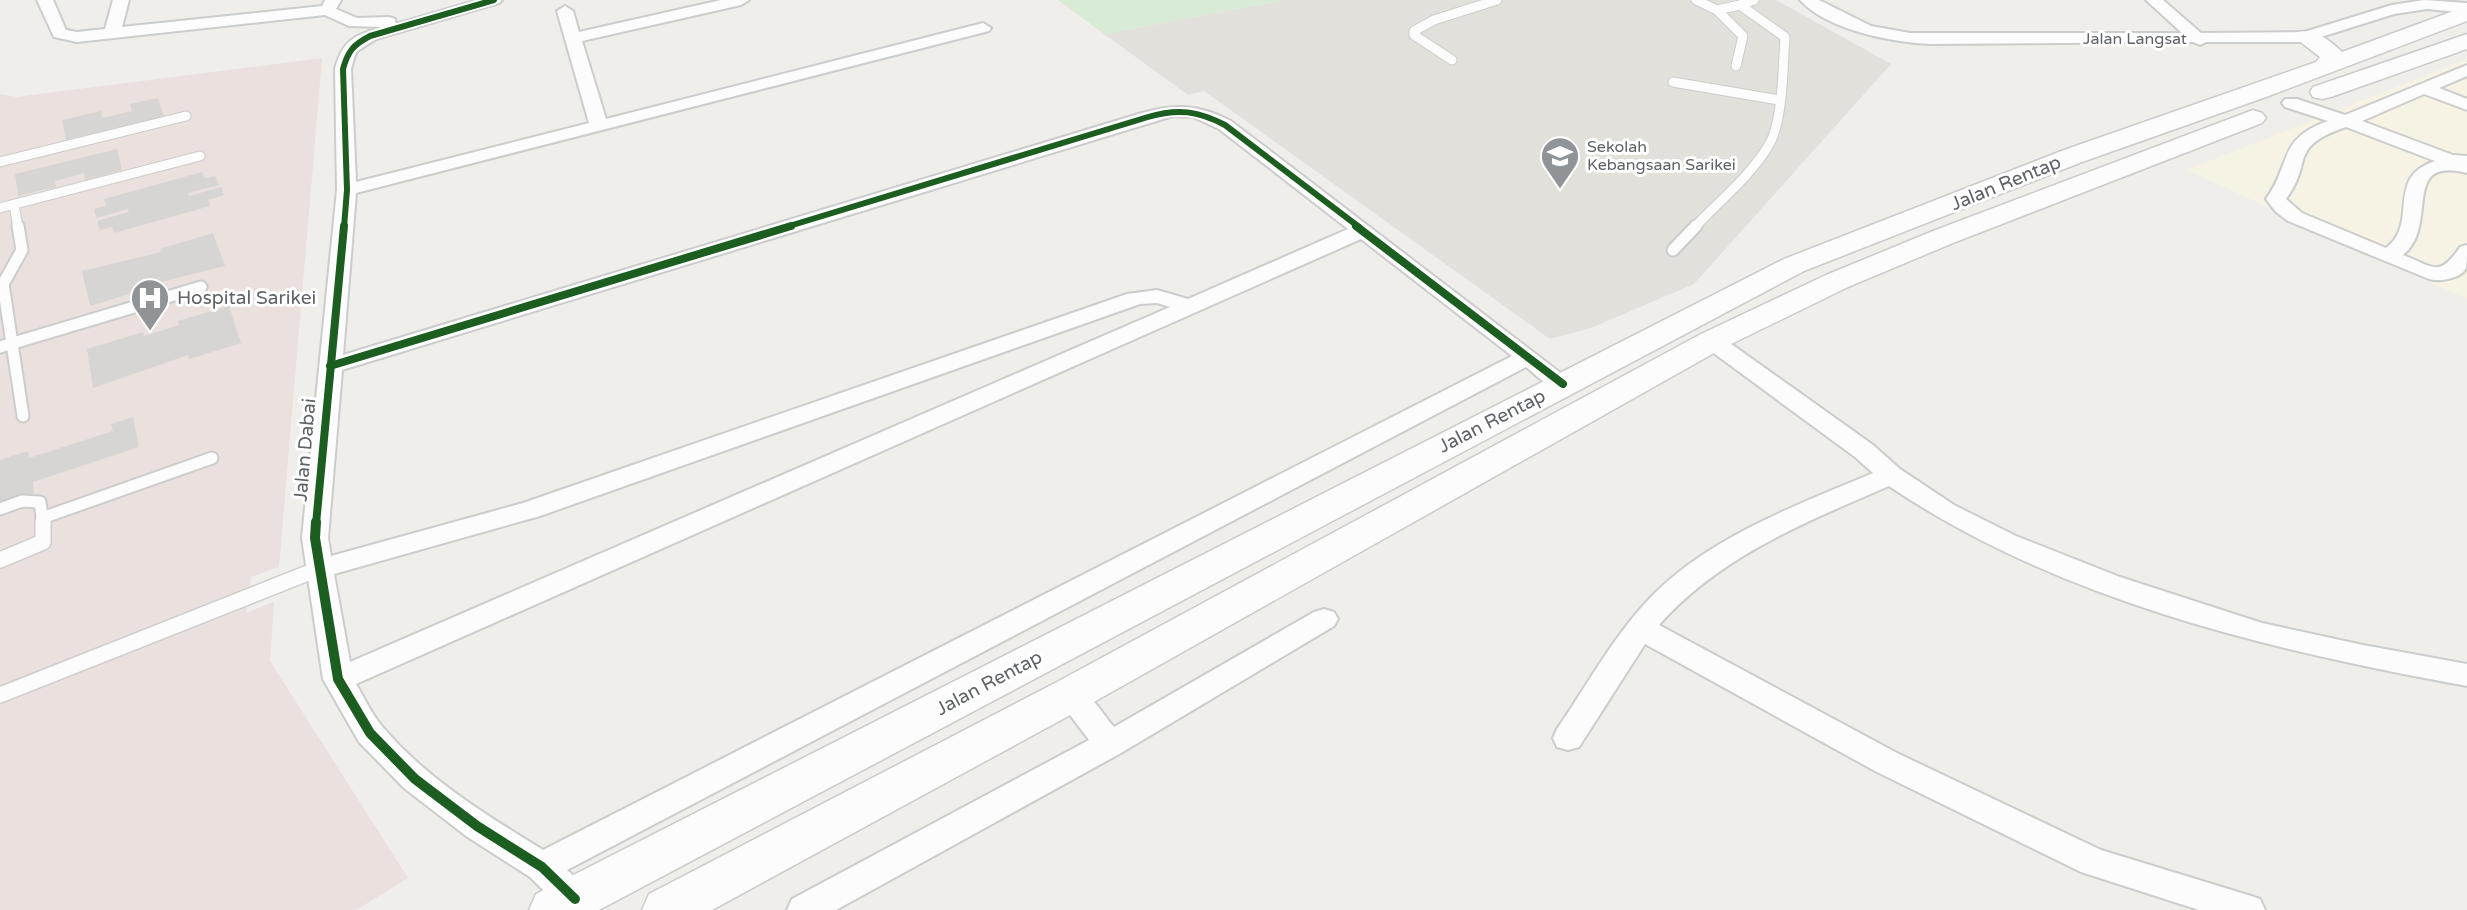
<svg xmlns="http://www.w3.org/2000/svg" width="2467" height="910" viewBox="0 0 2467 910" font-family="'Varela Round',sans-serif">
<rect width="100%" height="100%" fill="#efeeea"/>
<polygon fill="#f7f3e4" points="2467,59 2467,299 2187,170"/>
<polygon fill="#e2e0da" points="1284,0 1776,0 1891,64 1694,284 1591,328 1550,339 1204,91 1188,95 1104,34"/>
<polygon fill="#eae0de" points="322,58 279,567 251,577 246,613 274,602 270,661 408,878 356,910 0,910 0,94 16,97"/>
<polygon fill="#d8ebd6" points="1058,0 1284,0 1104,34"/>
<g fill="#d6d5d3">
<polygon points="158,98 164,116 66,140 62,120 101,111 102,118 132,111 130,104"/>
<polygon points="117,149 122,170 85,180 84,173 55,181 56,187 18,196 15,174"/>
<polygon points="202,172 205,178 215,176 219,185 188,193 189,196 221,187 224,195 208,200 210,206 114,233 112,227 100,230 97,221 129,212 128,209 96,218 94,209 106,206 104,199"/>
<polygon points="213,233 225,266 141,287 142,290 90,306 82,271 161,252 160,249"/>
<polygon points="229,306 241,343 189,359 188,355 93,388 87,349 143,332 144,336 179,325 178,321"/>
<polygon points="133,417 139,447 33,482 34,496 0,507 0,460 28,451 29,458 113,431 111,424"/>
</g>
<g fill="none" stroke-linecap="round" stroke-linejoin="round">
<g stroke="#cbcccc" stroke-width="11">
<g id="lane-far2">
<polyline points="1696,0 1717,10 1740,5"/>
<polyline points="1717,10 1743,36 1736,66"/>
<polyline points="1452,60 1414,35 1414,31 1434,20 1497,0"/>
<polyline points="1673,82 1779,100"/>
<polyline points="0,162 186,116"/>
<polyline points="14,205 18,227"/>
<polyline points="0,208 200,156"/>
<path d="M 1695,227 C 1719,201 1752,175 1770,143 C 1783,119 1783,65 1785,37 L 1740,5 L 1754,0"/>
</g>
</g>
<g stroke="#cbcccc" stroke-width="15">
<g id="lane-far1">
<polyline points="18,226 22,250 3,284 23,416"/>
<polyline points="1673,250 1696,226"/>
<polyline points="0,347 201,287"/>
<polyline points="0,509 22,501 40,502 43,524"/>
<polyline points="42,518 212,458"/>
</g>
</g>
<g stroke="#cbcccc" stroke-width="18">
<g id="lane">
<polyline points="0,560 43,542 43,522"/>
<polyline points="0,695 318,569"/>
</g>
</g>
<g stroke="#cbcccc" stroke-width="4">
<g id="street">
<path d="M 37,0 L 53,0 L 66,30 L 77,32 L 105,29 L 113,0 L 129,0 L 122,27 L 322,6 L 325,0 L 341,0 L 336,9 L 357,18 L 389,17 L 395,19 L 396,24 L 478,0 L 502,0 L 499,3 L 376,39 L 356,52 L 351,69 L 356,182 L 589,123 L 557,11 L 565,6 L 573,11 L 579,32 L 721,0 L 749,0 L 741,5 L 582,41 L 606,119 L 983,23 L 991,28 L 989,31 L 356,193 L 343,355 L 1142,113 C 1176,103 1200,105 1231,121 L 1575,384 L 1571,389 C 1553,394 1539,377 1526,367 L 567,870 L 587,888 L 592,899 L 587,910 L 563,910 L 530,877 L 466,836 L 404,788 L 359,742 L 323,679 L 302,538 L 337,190 L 335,69 C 343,39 354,36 382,27 L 349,26 L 325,15 L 77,42 L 54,37 ZM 1173,116 L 1193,117 L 1219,129 L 1348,229 L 1188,299 L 1157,290 L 1127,294 L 523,503 L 331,556 L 328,538 L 342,370 ZM 1361,239 L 1512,356 L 543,850 C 486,815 425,778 381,725 C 371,713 364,697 356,684 ZM 1157,303 L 1170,307 L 350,662 L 334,574 L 540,516 L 1140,304 Z"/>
<path d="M 1800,0 L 1819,0 L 1871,26 L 1910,33 L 2182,33 L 2146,0 L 2163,0 L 2201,33 L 2304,32 L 2392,5 L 2424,0 L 2467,3 L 2467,13 L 2427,9 L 2394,14 L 2305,42 L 2206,42 L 2200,45 L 2193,42 L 1930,44 C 1891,42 1827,30 1800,0 Z"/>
<path d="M 2467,65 L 2467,76 L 2439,88 L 2467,99 L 2467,110 L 2424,94 L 2362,121 L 2453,155 L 2467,156 L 2467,173 C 2399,156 2440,226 2403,255 C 2434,267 2439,278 2460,247 L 2467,245 C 2467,252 2467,262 2466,268 C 2461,279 2438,282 2429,279 L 2288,221 L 2276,212 L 2266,199 C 2292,163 2277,139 2328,121 L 2285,107 L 2282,103 L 2285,99 L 2297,99 L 2345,115 ZM 2346,127 L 2435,161 C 2384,178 2420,222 2386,248 L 2302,213 L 2286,199 C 2314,162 2287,147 2346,127 Z"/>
<path d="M 1712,334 L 1720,336 L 1873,445 L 1900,469 L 1954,505 L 2016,536 L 2120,577 L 2262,623 L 2363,645 L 2467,664 L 2467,686 C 2269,650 2058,600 1889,486 C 1806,522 1720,556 1659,625 L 1897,753 L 2101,850 L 2248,895 L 2260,899 L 2265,910 L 2199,910 L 2081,872 L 1875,771 L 1645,644 L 1579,747 L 1568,750 L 1557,747 L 1553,738 L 1557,729 C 1588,684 1615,633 1654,594 C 1713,535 1798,505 1873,473 L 1855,457 L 1704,346 L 1701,341 L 1704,336 Z"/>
<path d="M 1324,609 L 1334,612 L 1338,619 L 1334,626 L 1121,753 L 836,910 L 787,910 L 792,899 L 1089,740 L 1055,695 L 1060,687 C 1084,679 1099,710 1114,727 L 1314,612 Z"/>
</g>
</g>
<g stroke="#cacacb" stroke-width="3">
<g id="secondary">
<path d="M 2467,6 L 2467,21 L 2266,97 L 2082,162 L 1804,271 L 599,910 L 529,910 L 536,894 L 1784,259 L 2064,150 L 2316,62 L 2320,57 L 2294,37 L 2297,32 C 2314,28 2330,40 2342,52 Z"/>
<polygon points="2467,34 2467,49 2331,97 2322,99 2313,97 2310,92 2313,87"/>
<polygon points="2253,110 2262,113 2266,118 2262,123 1953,243 1848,287 1723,348 1085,707 712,910 642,910 649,894 1055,683 1701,334 1826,275 1933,231"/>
</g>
</g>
<use href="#lane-far2" stroke="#fdfcfc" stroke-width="9"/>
<use href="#lane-far1" stroke="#fdfcfc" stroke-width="11"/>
<use href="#lane" stroke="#fdfcfc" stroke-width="15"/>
<use href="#street" fill="#fdfcfc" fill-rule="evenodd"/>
<use href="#secondary" fill="#fdfcfc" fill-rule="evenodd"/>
<g stroke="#fff" stroke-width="10">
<g id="cycleway-far2">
<path d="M 344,227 L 347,190 L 343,69 C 348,51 353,45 370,36 L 494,0"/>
<path d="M 786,227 L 1148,117 C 1178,108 1198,111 1225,125 L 1359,227"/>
</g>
</g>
<g stroke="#fff" stroke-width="12">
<g id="cycleway-far1">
<polyline points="1356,226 1563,384"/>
<polyline points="330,366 791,226"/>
<polyline points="316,524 344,226"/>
</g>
</g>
<g stroke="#fff" stroke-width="15">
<polyline id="cycleway" points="316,522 315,538 338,679 370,733 415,779 477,826 542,867 575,899"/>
</g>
<use href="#cycleway-far2" stroke="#1b5e20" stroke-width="6"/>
<use href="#cycleway-far1" stroke="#1b5e20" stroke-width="8"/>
<use href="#cycleway" stroke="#1b5e20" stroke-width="10"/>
</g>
<defs>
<g id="school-pin" transform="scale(2.0125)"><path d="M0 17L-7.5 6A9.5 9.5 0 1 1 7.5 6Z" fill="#919496" stroke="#fff"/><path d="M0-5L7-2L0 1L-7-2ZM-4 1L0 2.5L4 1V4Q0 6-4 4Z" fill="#fff"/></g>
<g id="hospital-pin" transform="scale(2.0125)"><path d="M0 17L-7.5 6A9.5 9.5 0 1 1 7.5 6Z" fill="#919496" stroke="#fff"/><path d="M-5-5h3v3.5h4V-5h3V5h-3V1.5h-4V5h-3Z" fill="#fff"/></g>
</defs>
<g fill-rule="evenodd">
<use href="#school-pin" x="1560" y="156"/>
<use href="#hospital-pin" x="150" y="298"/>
</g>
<g text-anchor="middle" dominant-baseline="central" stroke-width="6" stroke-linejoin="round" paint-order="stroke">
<g font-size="16" fill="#5f6368" stroke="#fff">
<text x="2135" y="39">Jalan Langsat</text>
</g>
<g font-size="16" fill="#5f6368" stroke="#fff" text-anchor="start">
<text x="1587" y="147">Sekolah<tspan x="1587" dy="18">Kebangsaan Sarikei</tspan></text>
</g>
<g font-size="19" fill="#5f6368" stroke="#fff">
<text transform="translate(2006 183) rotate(-22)">Jalan Rentap</text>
<text transform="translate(1492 421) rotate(-27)">Jalan Rentap</text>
<text transform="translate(305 450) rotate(-85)">Jalan Dabai</text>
<text transform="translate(989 683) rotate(-28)">Jalan Rentap</text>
</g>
<g font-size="19" fill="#5f6368" stroke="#fff" text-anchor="start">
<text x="177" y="298">Hospital Sarikei</text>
</g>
</g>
</svg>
